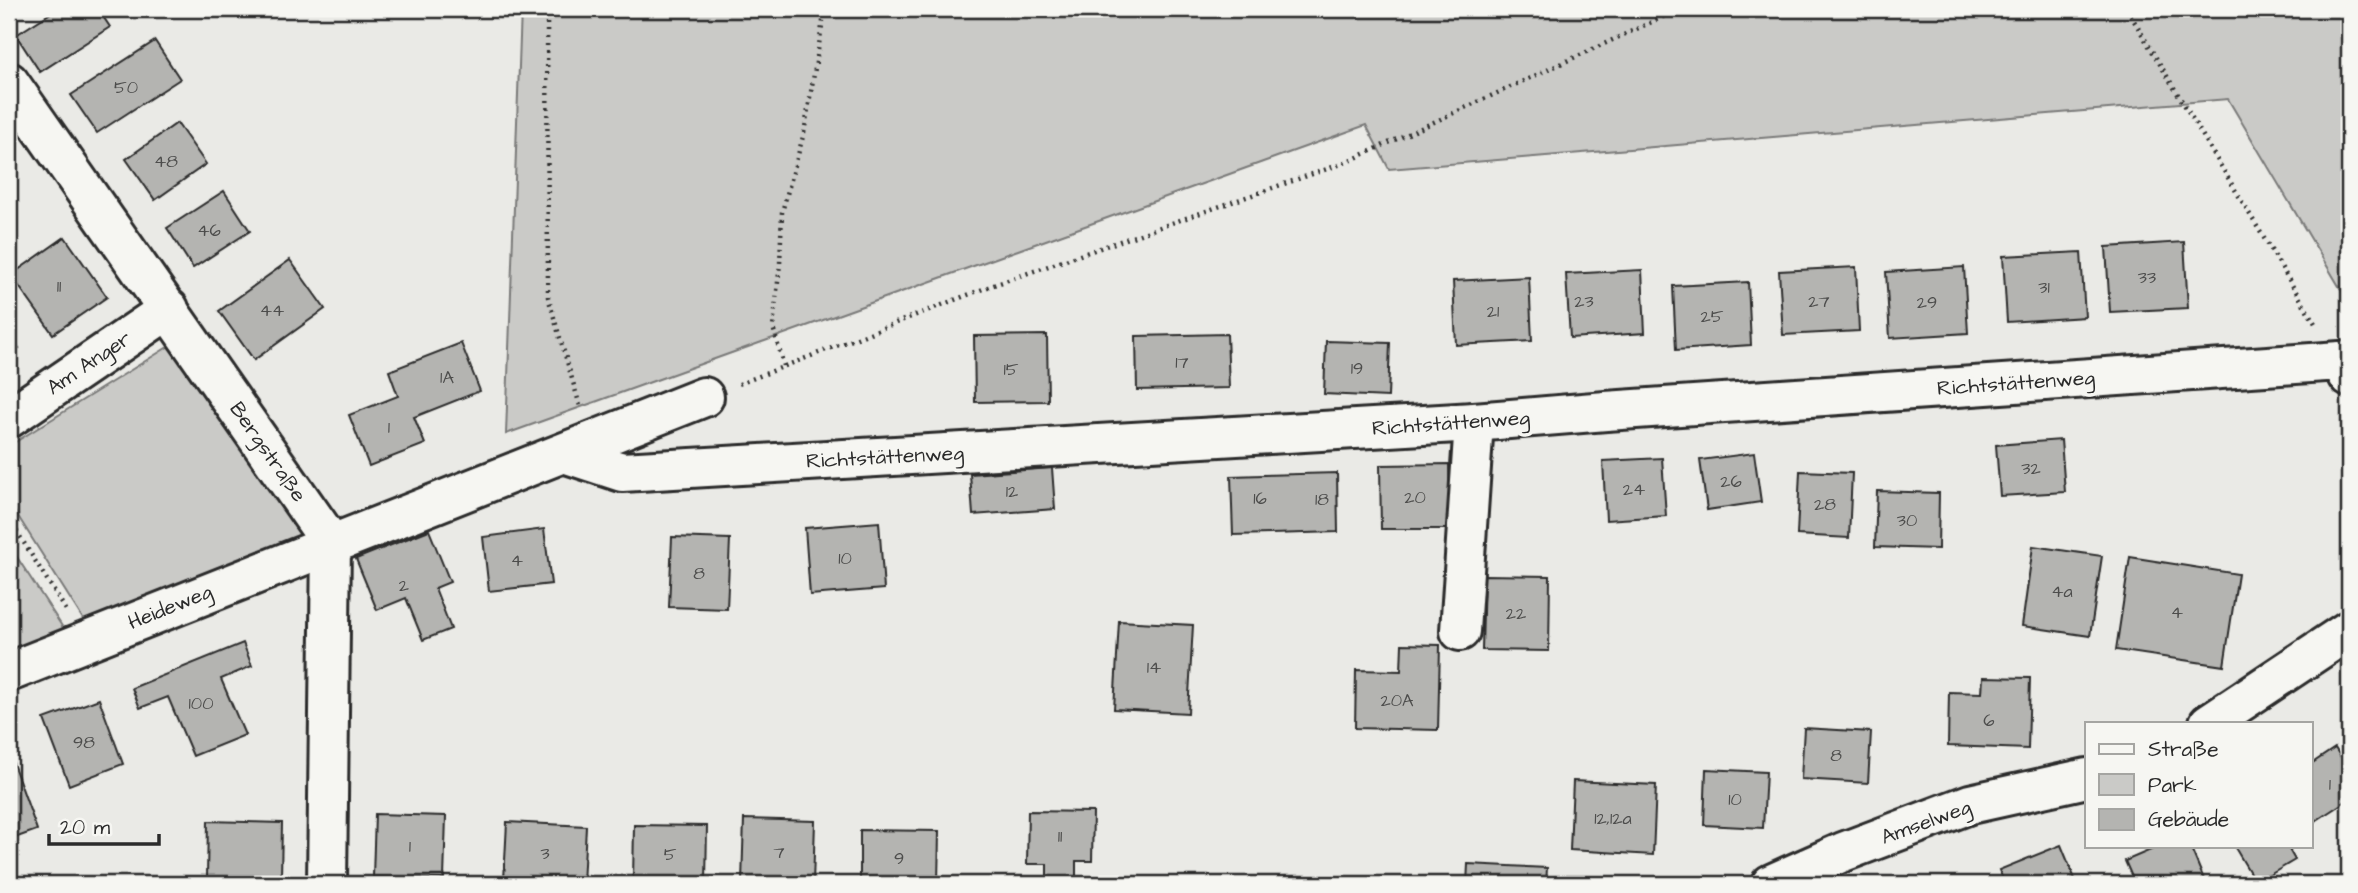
<svg xmlns="http://www.w3.org/2000/svg" width="2358" height="893" viewBox="0 0 2358 893" font-family="'Architects Daughter',sans-serif">
<rect width="100%" height="100%" fill="#eaeae6"/>
<filter id="ink" filterUnits="userSpaceOnUse"><feTurbulence type="fractalNoise" baseFrequency=".0143" numOctaves="2"/><feDisplacementMap in="SourceGraphic" scale="14" xChannelSelector="R" yChannelSelector="G"/><feConvolveMatrix kernelMatrix="1 2 1 2 8 2 1 2 1" color-interpolation-filters="sRGB"/></filter>
<g filter="url(#ink)">
<g fill="#cacac7" stroke="#7a7a79" stroke-width="2">
<polygon points="521,9 2349,9 2349,303 2228,99 1389,169 1366,125 506,434"/>
<polygon points="179,340 311,535 88,627 9,502 9,446"/>
<polygon points="9,545 69,637 9,661"/>
</g>
<g fill="#b4b4b1" stroke="#2b2b2b" stroke-width="2">
<polygon points="57,9 98,9 110,27 40,72 16,35"/>
<polygon points="155,41 180,79 97,133 71,95"/>
<polygon points="177,123 206,164 155,200 126,159"/>
<polygon points="224,191 250,231 193,268 167,228"/>
<polygon points="65,237 107,297 53,334 11,275"/>
<polygon points="2184,242 2188,308 2110,312 2106,247"/>
<polygon points="2081,252 2085,317 2007,322 2003,256"/>
<polygon points="290,260 325,309 254,360 219,311"/>
<polygon points="1856,267 1859,331 1783,335 1779,271"/>
<polygon points="1964,267 1968,333 1890,338 1886,272"/>
<polygon points="1642,270 1645,333 1570,338 1566,274"/>
<polygon points="1529,277 1532,341 1456,345 1453,281"/>
<polygon points="1748,282 1751,345 1676,350 1673,286"/>
<polygon points="9,334 19,348 9,355"/>
<polygon points="1227,334 1229,388 1137,390 1136,336"/>
<polygon points="1047,335 1048,401 975,402 974,336"/>
<polygon points="1326,341 1390,343 1388,397 1324,394"/>
<polygon points="461,343 480,391 414,417 425,444 369,466 349,415 398,396 389,371"/>
<polygon points="2061,440 2065,492 2000,496 1996,445"/>
<polygon points="1754,453 1761,502 1707,510 1700,460"/>
<polygon points="1662,458 1666,516 1606,520 1603,461"/>
<polygon points="1449,464 1450,529 1381,529 1380,465"/>
<polygon points="1052,468 1055,509 973,515 970,474"/>
<polygon points="1800,471 1852,473 1849,538 1797,535"/>
<polygon points="1337,473 1338,532 1233,535 1231,476"/>
<polygon points="1877,491 1939,493 1938,549 1875,547"/>
<polygon points="879,522 884,589 810,595 805,528"/>
<polygon points="544,529 551,584 489,591 483,537"/>
<polygon points="429,530 450,582 435,588 451,629 423,640 406,598 377,610 356,559"/>
<polygon points="672,537 730,539 727,609 669,607"/>
<polygon points="2033,546 2102,556 2090,636 2022,626"/>
<polygon points="2130,557 2238,574 2224,666 2116,650"/>
<polygon points="1484,575 1550,576 1549,651 1482,650"/>
<polygon points="1119,621 1193,625 1188,713 1114,709"/>
<polygon points="243,643 252,666 221,679 245,735 193,756 168,697 140,708 132,688"/>
<polygon points="1402,644 1440,645 1438,730 1355,728 1356,670 1401,671"/>
<polygon points="1983,677 2030,678 2028,749 1948,746 1949,692 1982,693"/>
<polygon points="99,699 123,764 69,785 44,719"/>
<polygon points="1804,728 1871,732 1868,783 1801,779"/>
<polygon points="2335,748 2349,770 2349,799 2311,824 2311,764"/>
<polygon points="9,752 37,830 9,840"/>
<polygon points="1706,769 1766,772 1763,828 1704,825"/>
<polygon points="1573,781 1656,785 1653,855 1570,850"/>
<polygon points="1028,811 1093,812 1092,861 1076,861 1076,884 1047,884 1047,864 1027,864"/>
<polygon points="375,814 446,816 444,879 373,877"/>
<polygon points="744,819 815,821 813,884 742,882"/>
<polygon points="208,821 282,823 281,879 207,878"/>
<polygon points="507,822 586,826 583,884 504,880"/>
<polygon points="634,825 707,826 706,883 633,881"/>
<polygon points="860,830 939,831 938,884 860,884"/>
<polygon points="2061,845 2077,884 2005,884 1999,870"/>
<polygon points="2160,846 2190,846 2206,884 2135,884 2125,861"/>
<polygon points="2234,846 2287,846 2295,860 2256,883"/>
<polygon points="1468,864 1547,868 1546,884 1467,884"/>
</g>
<g fill="none" stroke-linecap="round" stroke-linejoin="round">
<g stroke="#2b2b2b" stroke-width="44">
<g id="minor">
<polyline points="9,82 331,543 327,884"/>
<polyline points="9,418 169,309"/>
<polyline points="564,453 622,472 1474,422 1606,411 2340,361 2349,377"/>
<polyline points="1460,631 1474,422"/>
<polyline points="9,672 704,397"/>
<polyline points="2209,723 2349,630"/>
<polyline points="1771,884 1843,852 1970,804 2087,778"/>
</g>
</g>
<g stroke="#2b2b2b" stroke-width="4.5" stroke-dasharray="2 5" stroke-linecap="butt">
<polyline points="547,9 548,297 580,406"/>
<polyline points="2127,9 2316,325"/>
<polyline points="784,366 773,327 780,264 782,212 804,133 825,9"/>
<polyline points="739,384 988,287 1347,162 1680,9"/>
<polyline points="9,519 66,610"/>
</g>
<use href="#minor" stroke="#f6f6f2" stroke-width="38"/>
</g>
</g>
<g text-anchor="middle" dominant-baseline="central" stroke-width="7" stroke-linejoin="round" paint-order="stroke">
<g font-size="18" fill="#4d4d4c">
<text x="126" y="87">50</text>
<text x="166" y="161">48</text>
<text x="209" y="230">46</text>
<text x="2147" y="277">33</text>
<text x="59" y="286">11</text>
<text x="2044" y="287">31</text>
<text x="1584" y="301">23</text>
<text x="1819" y="301">27</text>
<text x="1927" y="302">29</text>
<text x="272" y="310">44</text>
<text x="1493" y="311">21</text>
<text x="1712" y="316">25</text>
<text x="1182" y="362">17</text>
<text x="1357" y="368">19</text>
<text x="1011" y="369">15</text>
<text x="447" y="377">1A</text>
<text x="389" y="427">1</text>
<text x="2031" y="468">32</text>
<text x="1731" y="481">26</text>
<text x="1634" y="489">24</text>
<text x="1012" y="491">12</text>
<text x="1415" y="497">20</text>
<text x="1260" y="498">16</text>
<text x="1322" y="499">18</text>
<text x="1825" y="504">28</text>
<text x="1907" y="520">30</text>
<text x="845" y="558">10</text>
<text x="517" y="560">4</text>
<text x="699" y="573">8</text>
<text x="404" y="585">2</text>
<text x="2062" y="591">4a</text>
<text x="2177" y="612">4</text>
<text x="1516" y="613">22</text>
<text x="1154" y="667">14</text>
<text x="1397" y="700">20A</text>
<text x="201" y="703">100</text>
<text x="1989" y="720">6</text>
<text x="84" y="742">98</text>
<text x="1836" y="755">8</text>
<text x="2330" y="784">1</text>
<text x="1735" y="799">10</text>
<text x="1613" y="818">12,12a</text>
<text x="1060" y="836">11</text>
<text x="410" y="846">1</text>
<text x="779" y="852">7</text>
<text x="545" y="853">3</text>
<text x="670" y="854">5</text>
<text x="899" y="858">9</text>
</g>
<g font-size="21" fill="#2b2b2b" stroke="#f6f6f2">
<text transform="translate(89 363) rotate(-34)">Am Anger</text>
<text transform="translate(2016 383) rotate(-4)">Richtstättenweg</text>
<text transform="translate(1451 423) rotate(-4)">Richtstättenweg</text>
<text transform="translate(268 452) rotate(55)">Bergstraße</text>
<text transform="translate(885 457) rotate(-3)">Richtstättenweg</text>
<text transform="translate(170 607) rotate(-22)">Heideweg</text>
<text transform="translate(1926 822) rotate(-20)">Amselweg</text>
</g>
</g>
<rect width="2358" height="893" fill="none" stroke="#f6f6f2" stroke-width="35"/>
<rect x="18" y="18" width="2323" height="858" fill="none" stroke="#2b2b2b" stroke-width="2.5" filter="url(#ink)"/>
<rect x="2085" y="722" width="228" height="126" fill="#f6f6f2" stroke="#a5a5a2" stroke-width="2"/>
<rect x="2099" y="744" width="35" height="10" fill="#f6f6f2" stroke="#a5a5a2" stroke-width="2"/>
<text x="2148" y="756" font-size="21" fill="#2b2b2b">Straße</text>
<rect x="2099" y="774" width="35" height="21" fill="#cacac7" stroke="#a5a5a2" stroke-width="2"/>
<text x="2148" y="792" font-size="21" fill="#2b2b2b">Park</text>
<rect x="2099" y="809" width="35" height="21" fill="#b4b4b1" stroke="#a5a5a2" stroke-width="2"/>
<text x="2148" y="826" font-size="21" fill="#2b2b2b">Gebäude</text>
<path d="M49 834v10h110v-10" fill="none" stroke="#2b2b2b" stroke-width="3.5"/>
<text x="60" y="834" font-size="21" fill="#2b2b2b" stroke="#f6f6f2" stroke-width="5" paint-order="stroke">20 m</text>
</svg>
